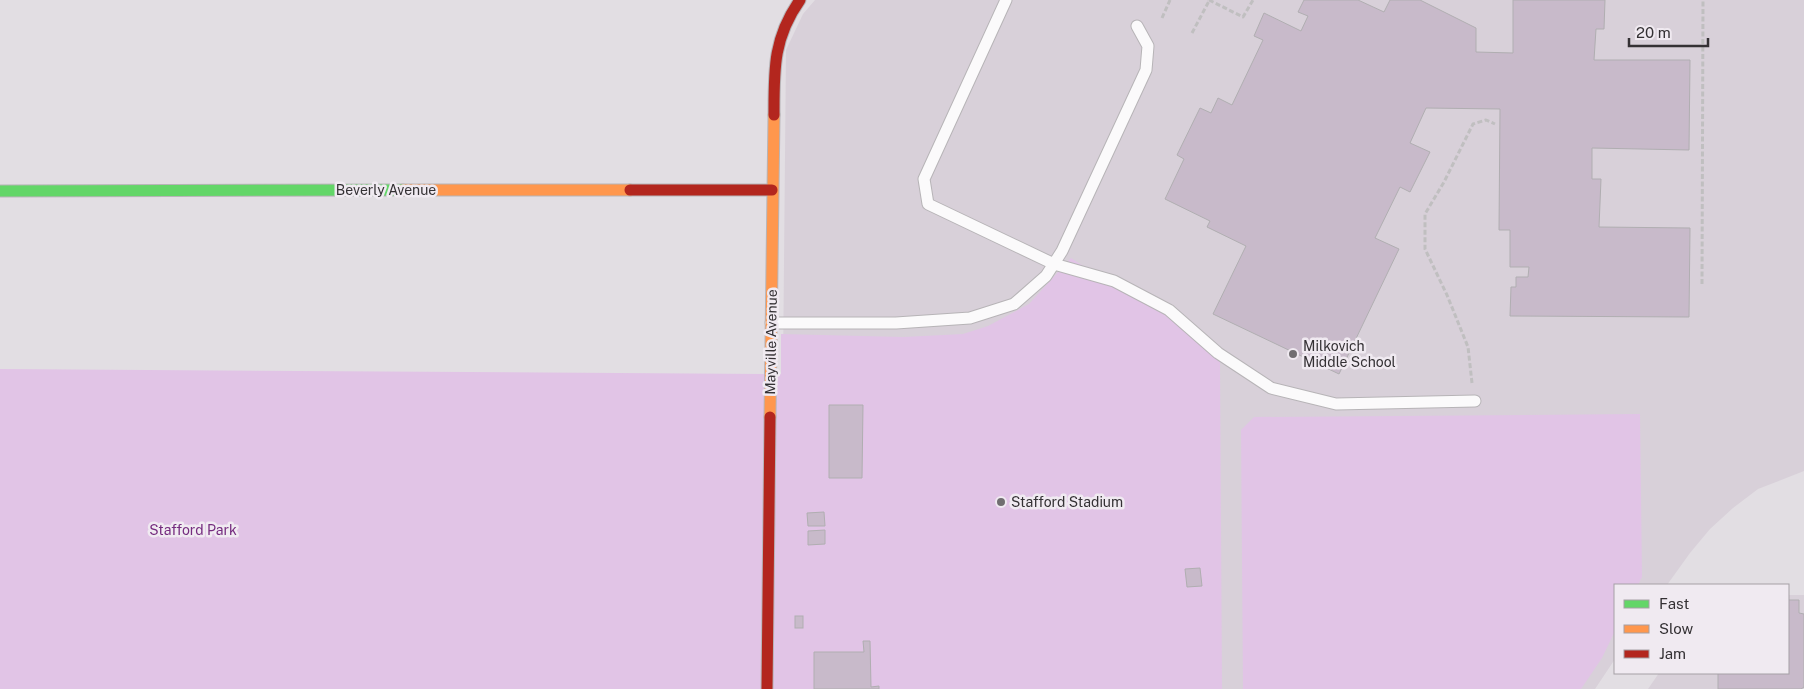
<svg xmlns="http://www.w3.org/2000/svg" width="1804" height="689" viewBox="0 0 1804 689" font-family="'Public Sans',sans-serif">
<rect width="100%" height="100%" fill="#e2dee3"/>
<g fill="#d8d0d9">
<polygon points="815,0 1804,0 1804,471 1758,489 1733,508 1710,529 1690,553 1667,585 1615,585 1615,659 1595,689 780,689 786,50 803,14"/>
<polygon points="1788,595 1804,595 1804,689 1648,689 1659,673 1788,673"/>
</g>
<g fill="#e1c4e6">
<polygon points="1071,258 1091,271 1149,301 1220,362 1222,689 0,689 0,369 781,374 781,334 903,337 963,334 988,326 1029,304"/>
<polygon points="1640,414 1642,577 1638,585 1615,585 1615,631 1602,658 1581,689 1243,689 1241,430 1254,417"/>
</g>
<g fill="#c8baca" stroke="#b0aeb1">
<polygon points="1304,0 1358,0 1384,12 1390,0 1420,0 1476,28 1476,52 1513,53 1513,0 1605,0 1604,29 1596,29 1594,60 1690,60 1689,150 1592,148 1592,179 1601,179 1599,227 1690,228 1689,317 1510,316 1511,287 1516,287 1516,277 1528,277 1529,267 1510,267 1510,230 1499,230 1500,109 1426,108 1410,143 1430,152 1410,192 1400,187 1375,238 1399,249 1339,374 1213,314 1246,246 1207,227 1210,221 1165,199 1184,159 1177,155 1200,108 1211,113 1218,98 1232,105 1263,40 1254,36 1264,13 1301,31 1308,16 1298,12"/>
<polygon points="829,405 863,405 862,478 829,478"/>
<polygon points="824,512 825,526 808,526 807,513"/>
<polygon points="825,530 825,544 808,545 808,531"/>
<polygon points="1200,568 1202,586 1187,587 1185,569"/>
<polygon points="1788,600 1799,600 1799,613 1804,614 1804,687 1801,689 1718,689 1718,673 1788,673"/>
<rect x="795" y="616" width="8" height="12"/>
<polygon points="863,641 870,641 871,687 879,686 879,689 814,689 814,652 864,652"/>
</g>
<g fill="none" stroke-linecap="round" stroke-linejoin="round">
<g stroke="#b7b4b7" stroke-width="13">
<g id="lane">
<polyline points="1006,0 924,179 928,204 1054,264 1114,281 1169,310 1218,353 1271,388 1336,404 1475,401"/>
<polyline points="771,323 896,323 970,318 1014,304 1046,276 1062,251 1146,70 1148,46 1137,26"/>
</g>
</g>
<g stroke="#b7b4b7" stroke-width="13">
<polyline id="fast" points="0,191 403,190"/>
</g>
<g stroke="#b7b4b7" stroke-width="13">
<g id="slow">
<polyline points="403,190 630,190"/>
<polyline points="770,417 774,115"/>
</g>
</g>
<g stroke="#b7b4b7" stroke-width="13">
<g id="jam">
<path d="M 774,115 C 774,70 773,38 800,0"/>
<polyline points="630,190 772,190"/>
<polyline points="767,689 770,417"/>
</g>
</g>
<g stroke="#c0bfc0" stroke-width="3" stroke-dasharray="5 2.5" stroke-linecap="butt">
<polyline points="1209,0 1243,17 1253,0"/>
<polyline points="1162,18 1170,0"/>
<polyline points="1192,33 1209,1 1208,0"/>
<polyline points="1702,284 1703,0"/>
<polyline points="1472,383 1468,347 1447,295 1425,249 1425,214 1444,182 1473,124 1486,120 1495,124"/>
</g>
<use href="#lane" stroke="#fbfafb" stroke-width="11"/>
<use href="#fast" stroke="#63d668" stroke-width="11"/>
<use href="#slow" stroke="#ff974d" stroke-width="11"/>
<use href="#jam" stroke="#b3261e" stroke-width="11"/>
</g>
<g fill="#716e71" stroke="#f0eaf1" stroke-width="2">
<circle cx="1293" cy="354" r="5"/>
<circle cx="1001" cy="502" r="5"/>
</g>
<g text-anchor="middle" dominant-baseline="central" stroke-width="5" stroke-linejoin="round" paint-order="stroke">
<g font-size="14" fill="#343134" stroke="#f0eaf1">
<text x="386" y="190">Beverly Avenue</text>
<text transform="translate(771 342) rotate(-89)">Mayville Avenue</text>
</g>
<g font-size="14" fill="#343134" stroke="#f0eaf1" text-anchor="start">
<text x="1303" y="346">Milkovich<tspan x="1303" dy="16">Middle School</tspan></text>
<text x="1011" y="502">Stafford Stadium</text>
</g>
<g font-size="14" fill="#752c7f" stroke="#f0eaf1">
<text x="193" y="530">Stafford Park</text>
</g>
</g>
<rect x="1614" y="584" width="175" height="90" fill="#f0eaf1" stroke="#a5a0a5"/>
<rect x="1624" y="600" width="25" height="8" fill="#63d668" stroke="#a5a0a5"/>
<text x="1659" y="609" font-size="15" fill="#343134">Fast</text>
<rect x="1624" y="625" width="25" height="8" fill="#ff974d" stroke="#a5a0a5"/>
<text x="1659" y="634" font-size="15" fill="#343134">Slow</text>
<rect x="1624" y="650" width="25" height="8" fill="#b3261e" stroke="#a5a0a5"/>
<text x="1659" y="659" font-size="15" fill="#343134">Jam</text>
<path d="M1629 38v8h79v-8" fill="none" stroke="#343134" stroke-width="2.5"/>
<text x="1636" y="38" font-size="15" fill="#343134" stroke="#f0eaf1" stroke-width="4" paint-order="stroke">20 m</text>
</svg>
